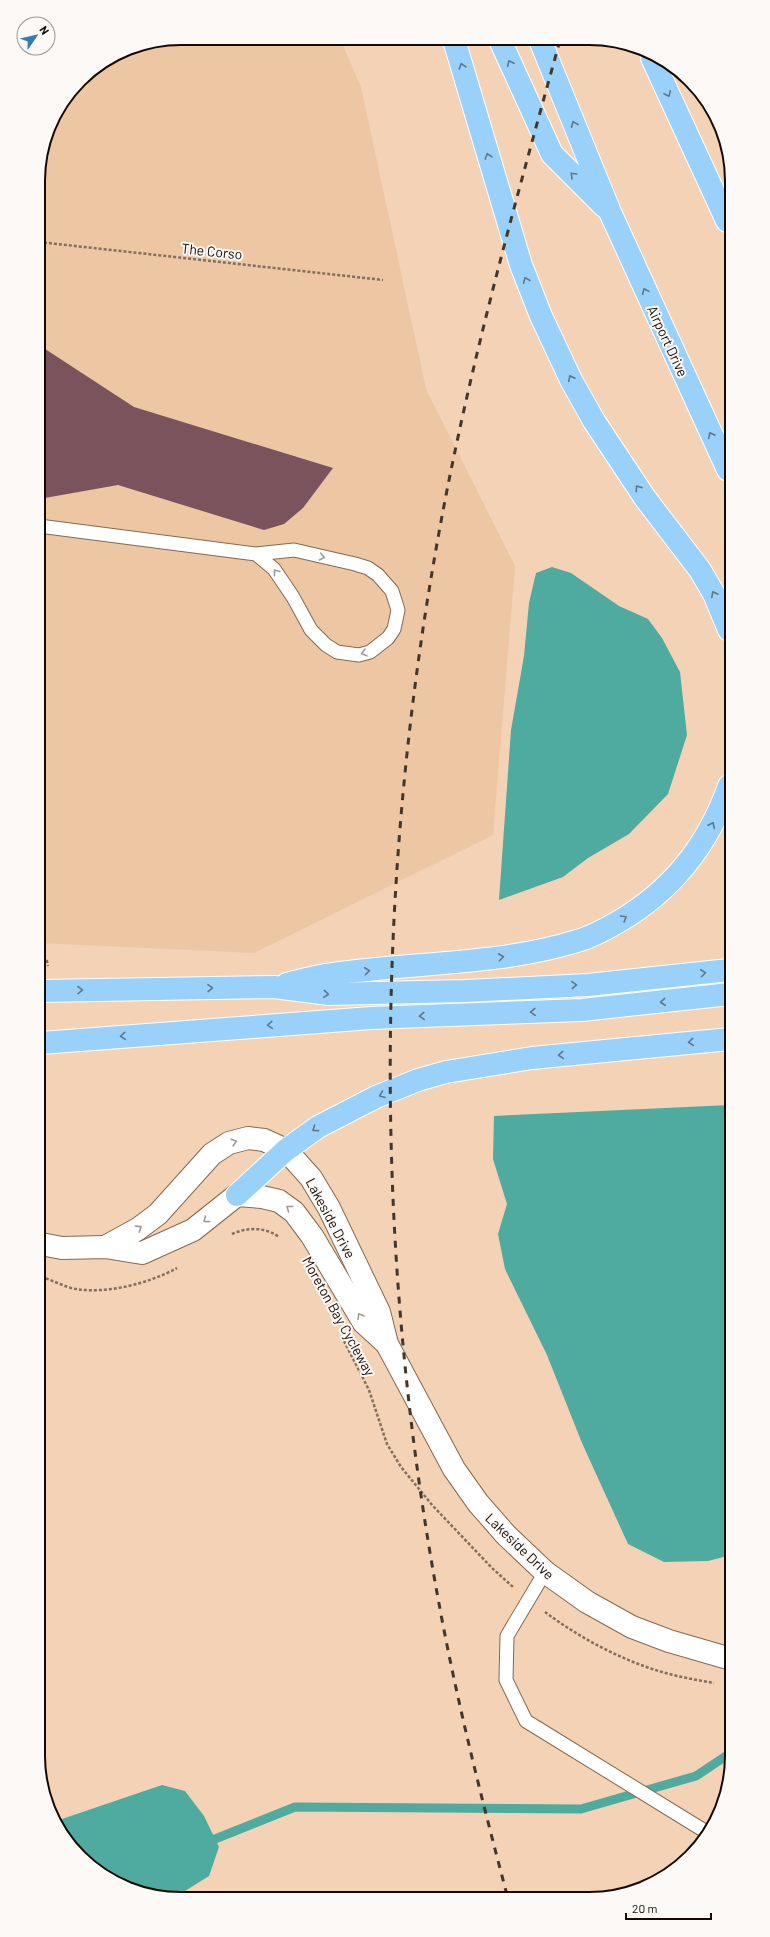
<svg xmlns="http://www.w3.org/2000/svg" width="770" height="1937" viewBox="0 0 770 1937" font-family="Barlow,sans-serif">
<rect width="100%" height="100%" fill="#f3d2b5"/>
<polygon fill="#edc6a4" points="181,38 340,39 361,87 426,389 515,566 493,835 254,953 40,943 38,171 53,118 87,74 126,49"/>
<g fill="#4fab9f">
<polygon points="552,567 571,573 619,606 648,619 662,638 680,672 687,735 668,794 629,834 588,858 563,877 499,900 511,730 524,656 529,603 536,573"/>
<polygon points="730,1105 731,1555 708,1561 664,1562 628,1544 582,1443 547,1355 505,1269 498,1234 507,1204 493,1159 494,1116"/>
<polygon points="162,1785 185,1791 204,1816 219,1847 209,1876 177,1896 153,1896 118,1884 80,1857 59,1820"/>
</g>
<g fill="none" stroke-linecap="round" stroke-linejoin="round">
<polyline stroke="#4fab9f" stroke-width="9" points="205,1843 295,1807 581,1809 696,1776 732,1752"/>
</g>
<polygon fill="#7a535d" points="39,345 134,407 333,468 303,508 284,524 264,530 118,485 39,499"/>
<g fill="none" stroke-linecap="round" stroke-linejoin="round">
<g stroke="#87694f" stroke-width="15">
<g id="service">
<polyline points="39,526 256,554 294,550 355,564 368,568 378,575 392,591 398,610 394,629 388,638 370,652 359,655 337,652 326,645 311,630 293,597 274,569 256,554"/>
<polyline points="545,1572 507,1636 506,1680 526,1721 708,1833"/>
</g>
</g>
<g stroke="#87694f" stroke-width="24">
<g id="minor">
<polyline points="41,1244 62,1248 105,1247 142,1253 193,1230 237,1195 262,1197 279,1201 294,1212 312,1236 364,1323 387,1344"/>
<polyline points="105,1247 138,1229 158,1214 212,1154 229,1143 248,1138 264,1140 286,1150 311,1178 329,1208 379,1312 387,1344 454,1469 478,1503 506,1535 545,1572 587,1602 632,1627 669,1641 731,1659"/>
</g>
</g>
<g stroke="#fff" stroke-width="24">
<g id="primary">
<polyline points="454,40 521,265 541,316 571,380 594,421 645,498 700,570 714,594 729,630"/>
<polyline points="500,40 552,154 604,206"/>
<polyline points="540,40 610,212 728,470"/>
<polyline points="652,58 727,221"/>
<path d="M 287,984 C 299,981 312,977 325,975 C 409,962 496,966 577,941 C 592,937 606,929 618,922 C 673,890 708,845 729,786"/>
<polyline points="41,991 274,987 329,994 465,991 588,985 729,970"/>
<polyline points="41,1043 371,1018 582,1010 730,994"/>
<polyline points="237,1195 286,1150 318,1127 376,1097 418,1080 446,1072 532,1058 730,1039"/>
</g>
</g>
<g stroke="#846e5c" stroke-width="2.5" stroke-dasharray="3 2" stroke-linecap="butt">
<polyline points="39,242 383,280"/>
<polyline points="41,961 47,961 48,966"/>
<path d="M 232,1234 C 247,1227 266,1227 279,1237"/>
<path d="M 41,1277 C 53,1280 64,1287 76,1289 C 108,1294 150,1283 177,1268"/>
<polyline points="344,1341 369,1390 387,1444 401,1467 433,1506 492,1568 513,1587"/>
<path d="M 545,1612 C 580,1638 621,1660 662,1672 C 679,1677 697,1680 714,1683"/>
</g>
<use href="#service" stroke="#fff" stroke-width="13"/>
<use href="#minor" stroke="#fff" stroke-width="22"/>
<use href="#primary" stroke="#9ad1fa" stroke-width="22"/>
<path stroke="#45362a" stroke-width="3" stroke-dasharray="7 7" stroke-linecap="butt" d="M 507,1895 C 482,1800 458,1706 440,1609 C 375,1263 374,902 435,555 C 465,381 513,211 560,40"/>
</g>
<defs><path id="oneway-chevron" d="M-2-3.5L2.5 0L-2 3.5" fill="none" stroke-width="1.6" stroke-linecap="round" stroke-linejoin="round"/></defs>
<g stroke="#5e778b">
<use href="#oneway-chevron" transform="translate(510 63) rotate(-115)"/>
<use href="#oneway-chevron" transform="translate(462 66) rotate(-106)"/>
<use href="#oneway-chevron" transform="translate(668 94) rotate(65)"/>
<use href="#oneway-chevron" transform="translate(574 124) rotate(-112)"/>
<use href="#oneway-chevron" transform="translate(488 156) rotate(-107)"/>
<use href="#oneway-chevron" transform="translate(573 175) rotate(-135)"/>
<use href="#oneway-chevron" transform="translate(526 280) rotate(-112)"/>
<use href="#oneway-chevron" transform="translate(645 291) rotate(-114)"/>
<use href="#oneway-chevron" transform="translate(571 378) rotate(-117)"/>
<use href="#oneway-chevron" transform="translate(711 435) rotate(-116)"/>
<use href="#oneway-chevron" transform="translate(638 488) rotate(-125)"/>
<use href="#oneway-chevron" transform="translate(714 594) rotate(-117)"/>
<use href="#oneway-chevron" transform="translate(712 825) rotate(-63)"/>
<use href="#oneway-chevron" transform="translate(624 918) rotate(-31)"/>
<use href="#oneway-chevron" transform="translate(501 957) rotate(-7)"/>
<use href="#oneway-chevron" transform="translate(367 971) rotate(-6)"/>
<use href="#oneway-chevron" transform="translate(703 973) rotate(-7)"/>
<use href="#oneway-chevron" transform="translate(574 985) rotate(-3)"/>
<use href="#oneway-chevron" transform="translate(210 988) rotate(-1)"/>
<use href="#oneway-chevron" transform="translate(80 990) rotate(-1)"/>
<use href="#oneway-chevron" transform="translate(326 994) rotate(5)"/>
<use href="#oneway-chevron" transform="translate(663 1002) rotate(174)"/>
<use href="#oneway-chevron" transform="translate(533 1012) rotate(177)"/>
<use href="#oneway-chevron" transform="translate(422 1016) rotate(178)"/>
<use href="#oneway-chevron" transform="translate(270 1025) rotate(176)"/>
<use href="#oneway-chevron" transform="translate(123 1036) rotate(175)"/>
<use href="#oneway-chevron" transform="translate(691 1042) rotate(175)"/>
<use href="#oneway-chevron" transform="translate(561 1055) rotate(175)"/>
<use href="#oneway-chevron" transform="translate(382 1095) rotate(158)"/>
<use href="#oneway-chevron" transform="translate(315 1129) rotate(146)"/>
</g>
<g stroke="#a19d9a">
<use href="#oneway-chevron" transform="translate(322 557) rotate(12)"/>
<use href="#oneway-chevron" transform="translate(276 572) rotate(-128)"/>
<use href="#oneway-chevron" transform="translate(364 653) rotate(164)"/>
<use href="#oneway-chevron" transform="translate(234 1142) rotate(-16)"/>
<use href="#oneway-chevron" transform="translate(289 1208) rotate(-143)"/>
<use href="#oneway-chevron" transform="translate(206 1220) rotate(143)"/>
<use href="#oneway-chevron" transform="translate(139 1228) rotate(-33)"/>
<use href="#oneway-chevron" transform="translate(360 1316) rotate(-121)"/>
</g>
<g text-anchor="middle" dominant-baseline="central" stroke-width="4" stroke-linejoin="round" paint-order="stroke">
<g font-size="14" fill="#150a03" stroke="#fdf9f6">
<text transform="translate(212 251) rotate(6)">The Corso</text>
<text transform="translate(668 341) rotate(65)">Airport Drive</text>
<text transform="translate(331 1218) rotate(62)">Lakeside Drive</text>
<text transform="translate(339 1316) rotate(61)">Moreton Bay Cycleway</text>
<text transform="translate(520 1546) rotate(44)">Lakeside Drive</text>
</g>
</g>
<path d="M0 0H770V1937H0ZM181 45H589A136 136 0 0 1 725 181V1756A136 136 0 0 1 589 1892H181A136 136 0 0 1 45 1756V181A136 136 0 0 1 181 45Z" fill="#fdf9f6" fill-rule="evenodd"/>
<path fill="none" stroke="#150a03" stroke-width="2" d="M181 45H589A136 136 0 0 1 725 181V1756A136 136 0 0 1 589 1892H181A136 136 0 0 1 45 1756V181A136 136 0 0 1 181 45Z"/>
<g transform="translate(36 36) rotate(56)"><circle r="19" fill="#fdf9f6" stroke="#a09995"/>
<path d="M0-3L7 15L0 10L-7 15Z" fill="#337cb0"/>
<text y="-6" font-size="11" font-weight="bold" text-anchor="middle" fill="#150a03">N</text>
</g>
<path d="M626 1913v6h85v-6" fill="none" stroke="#150a03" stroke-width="2"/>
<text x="632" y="1913" font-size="12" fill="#150a03" stroke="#fdf9f6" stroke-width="3" paint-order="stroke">20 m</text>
</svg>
